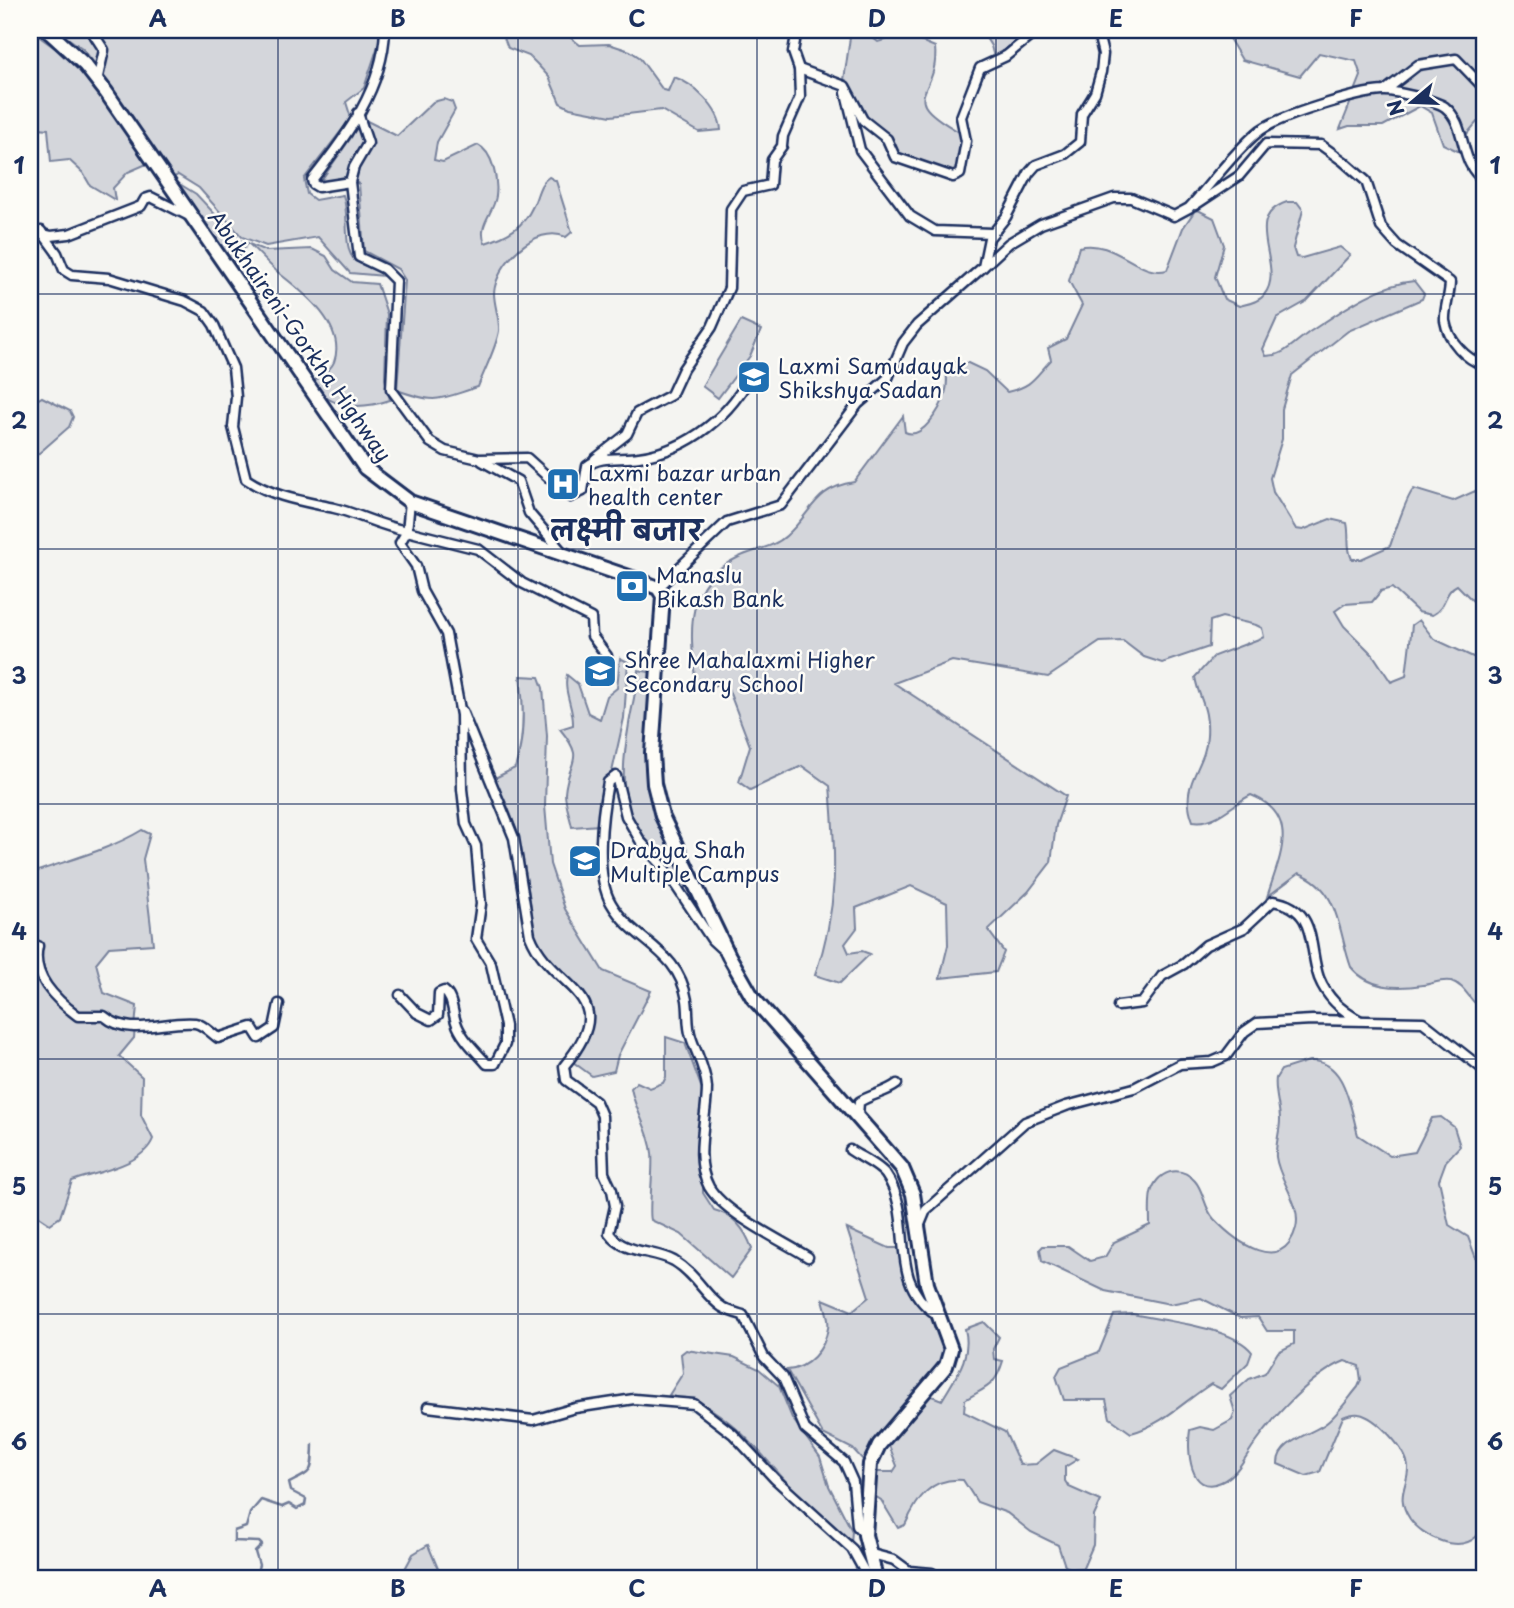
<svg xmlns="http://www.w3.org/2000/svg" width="1514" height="1608" viewBox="0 0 1514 1608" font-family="'Playpen Sans','Playpen Sans Deva',sans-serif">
<rect width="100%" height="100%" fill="#f4f4f1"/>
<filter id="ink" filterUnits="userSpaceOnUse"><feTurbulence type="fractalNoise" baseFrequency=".0143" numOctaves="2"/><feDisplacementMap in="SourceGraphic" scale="14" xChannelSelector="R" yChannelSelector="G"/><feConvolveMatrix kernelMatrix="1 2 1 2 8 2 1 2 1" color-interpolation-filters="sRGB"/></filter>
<g filter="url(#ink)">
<g fill="#d4d6db" stroke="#78829c" stroke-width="2">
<polygon points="30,30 59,51 94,85 149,163 128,172 113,188 115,200 90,185 83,173 69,160 51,162 48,129 30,127"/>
<path d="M 56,30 L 379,30 L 380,40 L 364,88 L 346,102 L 351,118 L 304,179 L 307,194 L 315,200 L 343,195 C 350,214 342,249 355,260 C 363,267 376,268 385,276 L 350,273 L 318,237 L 266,246 L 242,237 L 199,188 L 178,175 L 171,179 L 109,93 L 96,65 L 82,48 Z"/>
<path d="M 501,30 L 561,30 L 580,45 L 609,44 L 630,51 L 639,57 L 663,90 L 668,91 L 674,77 C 693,83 720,109 721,130 L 699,132 L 661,110 L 611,116 L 570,108 L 560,103 L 549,77 L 537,64 L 529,56 L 508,48 Z"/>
<path d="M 851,30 L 874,30 L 873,38 L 878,42 L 904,34 L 935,47 C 940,98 892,94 961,133 L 958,172 L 951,174 L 897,155 L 864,117 L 844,80 Z"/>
<path d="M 981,30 L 1029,30 C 1019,43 1006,46 994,57 L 991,46 Z"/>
<polygon points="1224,30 1484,30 1484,123 1477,122 1465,136 1460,152 1443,144 1432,113 1420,106 1383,126 1349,126 1340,129 1361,76 1356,61 1319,53 1300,76 1242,60"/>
<path d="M 444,99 L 452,102 L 455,110 L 437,142 L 434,160 L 443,162 L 478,145 C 493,152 498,180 496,196 C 494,213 477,225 485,243 C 507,236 523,228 533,206 C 538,196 539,183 549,177 L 556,181 L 572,232 L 566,237 C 536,223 496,264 494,293 C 494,306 500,319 499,331 C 496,348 484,371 478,387 C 439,399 438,405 397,390 L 405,280 L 398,269 L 364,251 L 359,184 L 346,178 L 320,182 L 352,136 L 360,112 L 363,119 L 397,136 L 433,102 Z"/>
<path d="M 178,183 L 196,194 L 239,240 L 266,251 L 312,249 L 326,256 L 335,270 L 352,282 L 377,284 L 387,314 L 385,379 L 390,400 C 363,409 326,411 314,381 C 321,376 331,370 334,362 C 347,326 303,292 280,274 C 269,265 259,253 248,243 L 232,267 L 176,187 Z"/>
<path d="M 1287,202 L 1297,202 L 1303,210 L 1293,248 L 1296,257 L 1302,258 L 1340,247 L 1350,255 L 1307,301 L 1277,318 L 1263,349 L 1266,356 C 1284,356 1294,343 1308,333 C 1340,312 1375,285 1414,281 L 1424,294 L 1422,299 L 1348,331 L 1292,375 L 1282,409 L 1282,439 L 1270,478 L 1273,492 L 1296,529 L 1303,530 L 1330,519 L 1347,523 C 1350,536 1346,548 1352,559 L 1361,559 L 1390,546 C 1394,535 1407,494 1414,489 L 1453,501 L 1484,487 L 1484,612 L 1457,585 C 1444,591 1446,609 1432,615 L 1418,612 L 1392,588 L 1381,591 L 1372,602 L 1345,604 L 1335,611 L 1344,626 L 1373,655 L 1391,682 L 1406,676 L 1412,625 L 1419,620 L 1434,639 L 1484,662 L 1484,1010 C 1470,1004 1467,986 1451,981 C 1441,979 1432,984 1423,985 C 1397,989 1369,989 1351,967 C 1338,932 1340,888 1299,873 L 1267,897 C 1279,858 1302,816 1251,795 C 1233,803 1216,825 1193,821 C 1178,783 1206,768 1207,736 C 1209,707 1199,700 1195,677 L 1214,656 L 1264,637 L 1262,628 L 1256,625 L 1222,617 L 1210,621 L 1209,647 L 1162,663 L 1144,657 L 1123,641 L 1100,642 L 1048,677 L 952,661 L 894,683 L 1066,796 L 1056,825 L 1051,862 L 1028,892 L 988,930 L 1004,952 L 996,972 L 940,978 L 948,945 L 947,903 L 911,886 L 856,908 L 857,928 L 845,944 L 849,953 L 862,951 L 870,954 L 840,983 L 815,975 C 839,908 836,855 830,786 L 802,766 L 750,790 L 739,782 L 750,746 L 726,683 L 696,689 C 691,636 681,584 737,558 C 752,550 773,548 786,536 C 813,512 814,488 854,482 L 903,416 L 905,432 C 922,441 941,408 945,394 C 948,385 947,376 946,366 L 952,362 L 968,363 L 985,371 L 1007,392 C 1033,386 1034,378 1051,360 L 1048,348 L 1066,339 L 1082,305 L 1069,281 L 1079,247 C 1115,238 1138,278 1167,270 L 1183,228 L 1196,209 L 1214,218 L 1224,245 L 1215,277 L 1224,299 L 1239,306 C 1247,304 1259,302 1264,295 C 1287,267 1239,218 1287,202 Z"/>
<polygon points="741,321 761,330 750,356 718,398 702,386"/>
<polygon points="42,397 70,411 73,417 69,427 30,461 30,404"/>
<path d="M 620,658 L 628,662 L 624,718 L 612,772 L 605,778 L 600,825 L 572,827 C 570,817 565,803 565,793 C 568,759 587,762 560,729 L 573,725 C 574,708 563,693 567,675 L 578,684 L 588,713 L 600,719 L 607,696 L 617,688 Z"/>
<path d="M 638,670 L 655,673 L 651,787 L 692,878 L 682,892 C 631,825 614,811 629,724 C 632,706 637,688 638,670 Z"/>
<path d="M 520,676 L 539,677 L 543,688 L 547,736 L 545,806 L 550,864 L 565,909 L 603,971 L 651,991 L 618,1055 L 614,1071 L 592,1076 L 573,1062 C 582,1050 595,1035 590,1019 C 581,989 551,969 538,943 C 531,931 533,920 531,907 C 524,863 518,816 493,779 L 515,768 C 525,738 524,707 520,676 Z"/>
<path d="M 142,830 L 150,834 L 143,859 L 153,944 L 109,947 L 96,963 L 104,993 L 137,1006 L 134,1038 L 119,1056 L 142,1077 L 141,1115 L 153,1139 C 143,1165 97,1172 72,1181 L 60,1217 L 50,1224 L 38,1216 L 30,1205 L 30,877 L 35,872 C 71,859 109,850 142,830 Z"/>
<path d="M 666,1037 L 685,1043 L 703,1092 L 703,1193 L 714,1210 C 734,1215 746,1231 752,1249 L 731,1278 L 681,1234 L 651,1220 C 648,1210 654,1169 652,1153 C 650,1131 635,1111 631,1088 L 637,1082 L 650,1088 L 663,1083 L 666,1077 Z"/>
<path d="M 1309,1061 C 1346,1059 1350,1108 1358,1135 L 1390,1156 L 1415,1152 L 1432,1118 L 1441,1117 L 1454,1127 L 1460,1146 L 1446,1161 L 1439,1180 L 1449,1225 L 1468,1237 L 1479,1266 L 1484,1269 L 1484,1524 C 1482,1527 1479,1534 1476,1537 C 1457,1554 1422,1536 1410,1519 C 1394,1495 1409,1485 1408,1467 C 1407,1450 1376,1417 1359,1414 C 1354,1413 1348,1415 1343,1417 L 1320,1472 L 1306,1476 L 1278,1464 C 1277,1442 1311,1434 1325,1424 C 1337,1415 1348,1399 1358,1387 L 1361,1380 L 1359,1366 L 1345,1361 C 1311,1375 1274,1416 1253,1446 C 1244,1459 1237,1475 1221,1482 C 1189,1497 1187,1449 1190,1430 L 1200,1427 L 1214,1430 L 1232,1420 L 1235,1412 L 1230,1396 L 1249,1379 L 1265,1373 L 1278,1352 L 1294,1344 L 1294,1331 L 1267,1331 L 1258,1317 L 1240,1318 L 1201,1298 L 1170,1304 L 1105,1291 L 1042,1261 L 1040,1249 L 1043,1246 L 1068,1246 L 1090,1261 L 1105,1257 L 1114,1242 L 1150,1225 C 1150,1215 1149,1203 1151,1193 C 1156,1172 1179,1163 1195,1181 C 1204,1191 1204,1208 1214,1219 C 1235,1241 1282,1277 1296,1228 C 1302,1204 1279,1181 1276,1157 C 1275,1145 1280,1132 1280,1120 C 1280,1106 1274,1092 1276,1078 L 1281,1070 Z"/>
<path d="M 847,1229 L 889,1248 L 899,1248 C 902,1285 913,1291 933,1319 C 939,1327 944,1345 942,1355 C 939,1370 879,1437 866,1454 L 865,1462 L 853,1449 L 823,1434 L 787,1370 C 808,1369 825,1349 828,1328 C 830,1320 825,1308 823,1299 L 852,1311 L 869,1297 Z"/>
<path d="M 1132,1314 C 1164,1321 1233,1327 1252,1352 L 1248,1363 L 1221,1389 L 1211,1384 C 1184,1401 1164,1424 1131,1433 L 1110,1418 L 1106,1400 L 1064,1400 L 1056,1376 L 1061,1367 L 1099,1352 L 1114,1315 Z"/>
<path d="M 984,1322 L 999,1337 L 993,1349 L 994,1359 L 1003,1361 C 995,1388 985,1387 965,1400 L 964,1412 L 1005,1432 L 1020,1465 L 1036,1464 L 1054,1450 L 1078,1459 L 1065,1467 L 1065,1481 L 1069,1487 L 1101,1501 L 1094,1516 L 1093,1545 L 1083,1568 L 1072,1569 L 1065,1566 L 1058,1545 L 1031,1532 L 1007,1513 L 977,1502 L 963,1480 C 930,1477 917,1499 905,1525 L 898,1528 L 881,1500 L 873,1495 L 876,1472 L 893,1472 L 897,1466 L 887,1440 L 929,1395 L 942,1400 C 956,1376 972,1357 965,1329 Z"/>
<path d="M 686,1350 L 734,1357 L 759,1369 L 779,1386 L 792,1418 L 820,1457 L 829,1486 L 852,1531 L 851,1543 C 795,1507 758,1432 700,1403 C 691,1399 679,1400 669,1395 L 683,1373 L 681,1354 Z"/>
<polygon points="428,1545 442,1578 400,1578 413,1554"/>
</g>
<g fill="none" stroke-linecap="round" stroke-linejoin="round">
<path stroke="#717c98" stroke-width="2.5" d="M 255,1578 L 259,1565 L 255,1552 L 262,1545 L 259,1542 L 234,1541 L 234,1531 L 246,1527 L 250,1513 L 261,1500 L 282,1507 L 289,1504 L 297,1509 L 305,1505 L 306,1499 L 291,1491 L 289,1483 C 314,1471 312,1473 313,1444"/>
<g stroke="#1b2f5e" stroke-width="13">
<g id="street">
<polyline points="91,30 104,50 97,81"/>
<path d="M 385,30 C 383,88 347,136 312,180 L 313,184 L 318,187 L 350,182 L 359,257 L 384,269 L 396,281 L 391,389 L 430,442 L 445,451 L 479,459 L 527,458 L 570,497 L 583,491 L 587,466 C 600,455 622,460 639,457 C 689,450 732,415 754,369"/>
<polyline points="799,69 845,86 863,120 887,139 895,157 953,177 960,174 966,141 961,117 980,68 1006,56 1038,30"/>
<polyline points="1386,90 1418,65 1456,59 1484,88"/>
<polyline points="846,93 860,150 910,216 935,231 992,233"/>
<polyline points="350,182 354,167 368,143 358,113"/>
<path d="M 1195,205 L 1239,176 L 1266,144 L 1321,145 L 1343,161 L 1366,181 L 1381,227 L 1397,245 L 1450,282 C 1450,295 1444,309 1445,321 C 1448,340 1466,360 1484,365"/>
<polyline points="30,231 51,236 69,234 141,206 145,199 151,197 187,215"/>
<path d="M 41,231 L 57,253 L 64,270 L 72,275 L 109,278 L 185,301 L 204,311 L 214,325 L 233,368 L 236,397 L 233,427 L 246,479 C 273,497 302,501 334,508 C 359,514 380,526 407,531 L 400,543 L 416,566 L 422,591 L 446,634 L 461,715 L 462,789 L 466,824 L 476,846 L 481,904 L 476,939 L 491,964 L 505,1026 L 505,1044 L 495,1064 L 487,1064 C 476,1051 461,1038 456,1022 C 452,1011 453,998 444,991 L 439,993 L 438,1015 L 431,1020 L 417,1013 L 400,995"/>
<path d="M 983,267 L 1009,243 L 1041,224 L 1114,198 L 1131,198 L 1174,216 L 1189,208 C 1211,184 1232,154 1257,133 C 1274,117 1359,92 1383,91 C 1393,90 1437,101 1445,107 C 1468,126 1458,163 1484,180"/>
<polyline points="595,459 627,434 637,413 671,395 683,369 712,327 729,288 731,209 743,191 770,185 772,160 782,146 783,136 800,97 799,69 793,52 797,30"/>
<polyline points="482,461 518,481 529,513 564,554"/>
<polyline points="410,502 407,531 478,549 522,583 591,618 592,636 607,656"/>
<polyline points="658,588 727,522 781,505 858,404 888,378 903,343 917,325 983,267 989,238 1006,217 1029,173 1036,165 1065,154 1080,142 1082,114 1095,93 1101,72 1103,54 1097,30"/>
<path d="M 462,711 L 514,838 L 530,935 C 552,992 626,992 564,1066 L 566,1080 L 596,1102 L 602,1116 L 604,1173 L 612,1190 L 615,1206 L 609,1233 C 625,1255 652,1249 674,1261 C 696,1274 706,1297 722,1307 C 728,1311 736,1313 743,1315 L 764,1357 L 783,1377 L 805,1429 L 844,1462 L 853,1482 L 857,1526 L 865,1535"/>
<path d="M 30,944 L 38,946 C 31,976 55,999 78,1016 L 104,1016 C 130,1038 164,1020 195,1023 C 203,1024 211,1033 218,1038 L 252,1027 L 259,1038 L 274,1028 L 279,1004"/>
<path d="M 725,952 L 712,940 L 662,865 L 641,842 L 626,816 L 616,776 L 608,782 C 602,814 594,874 611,903 C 634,943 678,948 687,1000 C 689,1013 687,1025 691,1037 C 696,1053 706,1070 707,1088 C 707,1119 693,1158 709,1187 C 725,1214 781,1240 808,1257"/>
<path d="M 1118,1006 L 1142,1003 L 1162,976 L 1184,964 L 1206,945 L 1244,928 L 1273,901 C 1318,908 1308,947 1319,978 C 1327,998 1341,1010 1359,1020"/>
<path d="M 858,1116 L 859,1102 C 872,1094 885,1093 897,1084"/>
<path d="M 850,1150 C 860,1157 879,1165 886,1175 C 917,1220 885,1279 936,1314"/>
<polyline points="919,1227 926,1210 1025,1122 1066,1106 1134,1088 1180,1064 1212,1062 1226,1056 1244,1032 1257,1023 1312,1020 1423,1022 1484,1070"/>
<polyline points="428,1407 533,1420 575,1408 634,1399 694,1404 733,1434 775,1479 852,1549 868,1578"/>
<polyline points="868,1553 894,1560 909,1571 932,1573 938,1578"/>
</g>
</g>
<g stroke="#1b2f5e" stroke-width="18">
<polyline id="primary" points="47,30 85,65 106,92 365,468 410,502 632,578 658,588 663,596 652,753 654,784 662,816 729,956 753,998 902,1168 913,1194 927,1284 951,1349 946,1366 879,1445 870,1464 865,1535 876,1578"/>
</g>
<use href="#street" stroke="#fdfcf7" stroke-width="8"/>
<use href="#primary" stroke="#fdfcf7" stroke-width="12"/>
</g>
</g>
<path fill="none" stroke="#1b2f5e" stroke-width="2" stroke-opacity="0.55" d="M 278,30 L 278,1578M 518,30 L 518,1578M 757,30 L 757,1578M 996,30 L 996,1578M 1236,30 L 1236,1578M 30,294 L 1484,294M 30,549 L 1484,549M 30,804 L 1484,804M 30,1059 L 1484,1059M 30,1314 L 1484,1314"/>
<defs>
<g id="school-square" transform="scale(1.75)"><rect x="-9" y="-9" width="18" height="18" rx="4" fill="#1f6fb2" stroke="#fdfcf7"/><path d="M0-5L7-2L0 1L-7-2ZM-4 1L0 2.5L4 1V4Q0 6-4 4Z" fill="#fff"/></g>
<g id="hospital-square" transform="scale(1.75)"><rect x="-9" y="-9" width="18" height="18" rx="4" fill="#1f6fb2" stroke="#fdfcf7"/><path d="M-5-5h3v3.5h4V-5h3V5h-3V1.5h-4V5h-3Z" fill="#fff"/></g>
<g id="bank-square" transform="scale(1.75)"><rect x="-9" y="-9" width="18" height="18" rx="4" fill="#1f6fb2" stroke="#fdfcf7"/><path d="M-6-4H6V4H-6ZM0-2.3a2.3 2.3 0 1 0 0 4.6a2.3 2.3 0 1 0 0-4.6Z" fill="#fff"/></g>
</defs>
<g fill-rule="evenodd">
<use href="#school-square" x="754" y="377"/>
<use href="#hospital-square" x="563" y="484"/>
<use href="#bank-square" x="632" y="586"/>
<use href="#school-square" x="600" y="671"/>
<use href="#school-square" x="585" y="861"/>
</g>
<g text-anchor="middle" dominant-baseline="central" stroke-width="5" stroke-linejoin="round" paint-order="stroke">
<g font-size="21" fill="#1b2f5e" stroke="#fdfcf7">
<text transform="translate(301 335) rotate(55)">Abukhaireni-Gorkha Highway</text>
</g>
<g font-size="21" fill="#1b2f5e" stroke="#fdfcf7" text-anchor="start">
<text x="778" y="365">Laxmi Samudayak<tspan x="778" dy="24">Shikshya Sadan</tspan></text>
<text x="588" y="472">Laxmi bazar urban<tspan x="588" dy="24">health center</tspan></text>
<text x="656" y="574">Manaslu<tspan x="656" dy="24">Bikash Bank</tspan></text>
<text x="624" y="659">Shree Mahalaxmi Higher<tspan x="624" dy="24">Secondary School</tspan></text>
<text x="610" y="849">Drabya Shah<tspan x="610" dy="24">Multiple Campus</tspan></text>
</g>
<g font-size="28" font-weight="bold" fill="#1b2f5e" stroke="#fdfcf7">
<text x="626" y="529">लक्ष्मी बजार</text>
</g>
</g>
<rect width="1514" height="1608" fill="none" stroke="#fdfcf7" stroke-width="77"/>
<g transform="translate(1412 102) rotate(251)" stroke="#fdfcf7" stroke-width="5" paint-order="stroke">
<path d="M0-5L12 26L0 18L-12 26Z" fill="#1b2f5e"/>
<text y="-10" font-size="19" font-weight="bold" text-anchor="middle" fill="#1b2f5e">N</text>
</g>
<rect x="38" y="38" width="1438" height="1532" fill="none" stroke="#1b2f5e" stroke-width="2.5"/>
<g font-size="23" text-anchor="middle" font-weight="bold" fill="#1b2f5e">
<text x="158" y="27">A</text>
<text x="398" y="27">B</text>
<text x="637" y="27">C</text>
<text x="877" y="27">D</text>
<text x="1116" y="27">E</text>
<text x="1356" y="27">F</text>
<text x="19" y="174">1</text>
<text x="1495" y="174">1</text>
<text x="19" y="429">2</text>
<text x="1495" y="429">2</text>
<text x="19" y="684">3</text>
<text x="1495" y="684">3</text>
<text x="19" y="940">4</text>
<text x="1495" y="940">4</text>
<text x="19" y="1195">5</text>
<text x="1495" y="1195">5</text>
<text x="19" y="1450">6</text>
<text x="1495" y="1450">6</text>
<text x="158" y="1597">A</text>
<text x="398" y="1597">B</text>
<text x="637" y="1597">C</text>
<text x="877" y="1597">D</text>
<text x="1116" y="1597">E</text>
<text x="1356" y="1597">F</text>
</g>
</svg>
